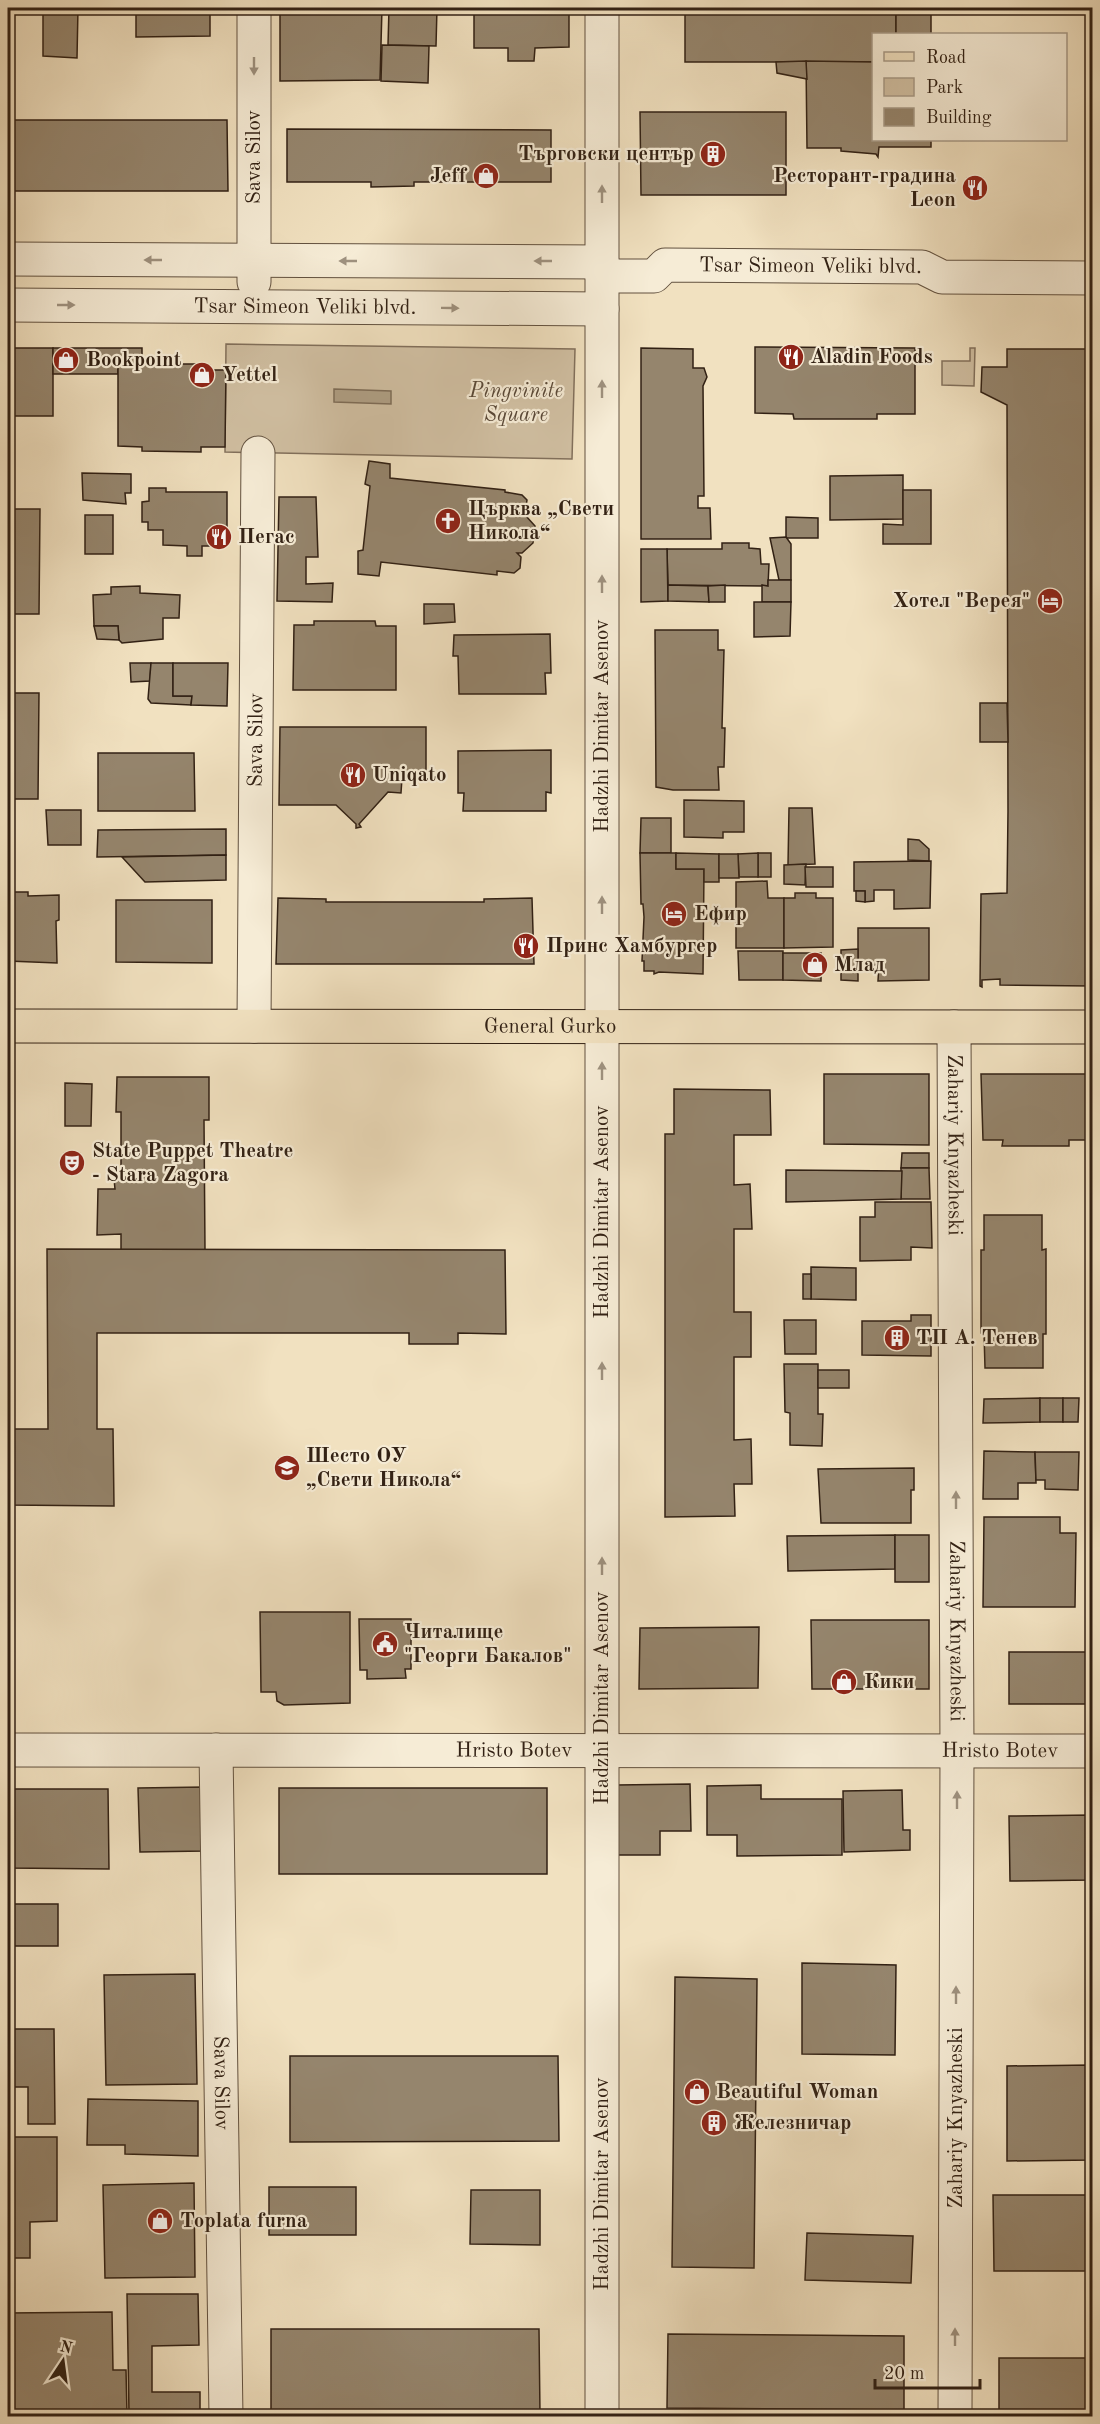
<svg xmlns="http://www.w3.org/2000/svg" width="1100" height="2424" viewBox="0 0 1100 2424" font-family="'Old Standard TT',serif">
<rect width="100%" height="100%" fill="#f1e1c0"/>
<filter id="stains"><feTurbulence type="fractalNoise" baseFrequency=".00333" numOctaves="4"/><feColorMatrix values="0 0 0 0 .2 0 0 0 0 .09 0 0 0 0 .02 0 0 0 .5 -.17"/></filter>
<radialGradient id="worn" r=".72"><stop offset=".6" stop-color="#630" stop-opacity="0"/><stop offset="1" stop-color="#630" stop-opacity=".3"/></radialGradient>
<g fill="#d1c0a3" stroke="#82705c" stroke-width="1.5">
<polygon points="226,344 575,349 572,459 225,452"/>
<polygon points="970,348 975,348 974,386 942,385 942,361 970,361"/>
</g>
<polygon fill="#b0a086" stroke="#7e6d58" stroke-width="1.5" points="334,389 391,391 391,404 334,402"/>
<g fill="#95856d" stroke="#322114" stroke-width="1.5">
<polygon points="43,8 78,8 77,58 43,56"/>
<polygon points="136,8 210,8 210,36 136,37"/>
<polygon points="280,8 382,8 380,80 280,81"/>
<polygon points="389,8 437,8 436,46 388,45"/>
<polygon points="474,8 569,8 569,47 535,48 534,61 508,61 508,48 474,48"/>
<polygon points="685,8 896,8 896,34 874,34 874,62 685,62"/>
<rect x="896" y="8" width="35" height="26"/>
<polygon points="382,45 429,46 428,83 381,81"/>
<polygon points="806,61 874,62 874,140 931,140 931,147 879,147 878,157 876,154 841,151 841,148 807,148"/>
<polygon points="806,61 807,79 777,73 776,62"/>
<polygon points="640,112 786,112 786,195 641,195"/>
<polygon points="8,120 227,120 228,191 8,191"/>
<polygon points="287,129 551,130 551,182 414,182 414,186 371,187 371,182 287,182"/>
<polygon points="755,347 915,348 915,414 877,414 877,419 794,419 793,414 755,413"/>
<rect x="8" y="348" width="45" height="68"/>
<polygon points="53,348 142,348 142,364 118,364 118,374 53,374"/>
<polygon points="641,348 693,349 693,368 704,368 707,377 703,386 704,496 698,496 698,508 710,508 711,539 641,539"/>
<polygon points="1007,349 1092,349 1092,986 1000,985 1000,979 982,980 982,987 980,986 981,894 1007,893 1008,811 1007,405 981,392 982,367 1007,367"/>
<polygon points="118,364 201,364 201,370 226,370 225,447 201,447 201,452 142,451 142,447 118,446"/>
<rect x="1091" y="367" width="1" height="132"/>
<polygon points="369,461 390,464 390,478 505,490 505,492 522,495 527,500 525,512 521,514 525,515 535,526 533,543 522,553 517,553 521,557 520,568 514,573 497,571 497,575 381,562 379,576 358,574 358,551 363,550 370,486 365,484"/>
<polygon points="82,473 131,474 131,493 125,493 126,504 83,500"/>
<polygon points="903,475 903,519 830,520 830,476"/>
<polygon points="149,488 166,488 166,492 227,492 227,546 202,546 202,556 187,556 187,546 163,545 163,530 148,530 148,522 142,522 142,502 149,501"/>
<polygon points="903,490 931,490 931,544 883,544 883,524 903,525"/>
<polygon points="279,497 316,497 318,557 306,557 306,584 333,583 332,602 277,601"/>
<polygon points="8,509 40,509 39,614 8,614"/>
<rect x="85" y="515" width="28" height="39"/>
<polygon points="786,517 818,518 818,538 786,538"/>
<polygon points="786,537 791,544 791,580 779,580 770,538"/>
<polygon points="722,543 749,543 749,548 760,549 761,564 769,564 768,586 668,585 667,549 722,549"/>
<polygon points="641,549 667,549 668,601 641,602"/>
<polygon points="768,580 791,580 791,602 762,602 762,585 768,586"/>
<polygon points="668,585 708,586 709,602 668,601"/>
<polygon points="725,585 725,602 709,602 708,586"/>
<polygon points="140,586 140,593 180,595 179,618 163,618 163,639 122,643 119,640 118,626 94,626 93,595 111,594 111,587"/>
<polygon points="754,602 791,602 790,636 754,637"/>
<polygon points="424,604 454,604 455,622 424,624"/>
<polygon points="314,621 375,621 376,626 396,626 396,690 293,690 294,625 314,625"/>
<polygon points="94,626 118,626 119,640 97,639"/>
<polygon points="655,630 718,630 718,650 724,650 722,728 725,728 724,767 718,767 719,790 673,790 656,787"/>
<polygon points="550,634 551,673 545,673 546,694 459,694 458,656 453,656 454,635"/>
<polygon points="130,663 151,663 150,681 131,682"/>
<polygon points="151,663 173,663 173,696 192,696 191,705 151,703 148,699"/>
<polygon points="173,663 228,663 227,706 191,705 192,696 173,696"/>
<polygon points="8,693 39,693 38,799 8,799"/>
<polygon points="980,703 1007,703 1008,742 980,742"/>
<polygon points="280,727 426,727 426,778 402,778 401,793 388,792 359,824 361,827 356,828 356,824 336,805 279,805"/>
<polygon points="551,750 551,793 546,792 546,811 463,811 464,793 458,793 458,751"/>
<polygon points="98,753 194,753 195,811 98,811"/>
<polygon points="684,800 744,801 744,832 723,832 723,838 684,837"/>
<polygon points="789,808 812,808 815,864 788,865"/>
<polygon points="46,810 81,810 81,845 48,845"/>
<polygon points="641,818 671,818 671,853 640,853"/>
<polygon points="226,829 226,855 97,857 98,830"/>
<polygon points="908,839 919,840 929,849 929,861 908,860"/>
<polygon points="640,853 676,853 676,869 704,869 703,974 659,972 654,974 654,971 644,971 644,961 642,961 644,917 643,904 641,904"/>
<polygon points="676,853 719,854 719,882 704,882 704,869 676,869"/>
<rect x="758" y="853" width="13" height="24"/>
<polygon points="758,853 758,877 739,877 738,854"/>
<polygon points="719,854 738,854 739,878 719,878"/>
<polygon points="226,855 226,880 145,882 122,857"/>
<polygon points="931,861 930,908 894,909 894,890 874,890 874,901 865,902 865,891 854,891 854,862"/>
<polygon points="806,864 805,885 784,884 784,865"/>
<polygon points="805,867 833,867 833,887 806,887"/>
<polygon points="767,881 768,898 784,898 784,948 736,948 736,882"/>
<polygon points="856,891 865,891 865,902 856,901"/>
<polygon points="8,892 28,892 28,896 59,895 59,920 56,921 57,963 8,961"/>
<polygon points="795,893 816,893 816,898 833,898 833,947 784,948 784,898 795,898"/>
<polygon points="278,898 326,899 326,902 484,902 484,899 532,898 534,964 276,964"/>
<polygon points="116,900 212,900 212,963 116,962"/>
<polygon points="858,928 929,928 929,980 878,981 879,965 858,965"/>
<polygon points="858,949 858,981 841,980 841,950"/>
<polygon points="738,951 783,951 783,980 739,980"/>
<polygon points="783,953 821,953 821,981 783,980"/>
<polygon points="824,1074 929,1074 929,1145 824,1144"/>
<polygon points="981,1074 1090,1074 1088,1140 1069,1140 1069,1146 1002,1146 1003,1140 983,1140"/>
<polygon points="117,1077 209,1077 209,1120 204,1120 205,1250 121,1250 121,1234 97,1235 98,1189 115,1189 114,1179 121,1179 121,1112 116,1112"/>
<polygon points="65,1083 92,1084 91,1126 65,1126"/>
<polygon points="674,1089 770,1090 771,1135 734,1135 734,1185 750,1184 752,1229 734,1229 734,1312 751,1312 751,1357 734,1357 734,1440 751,1439 752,1484 734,1484 735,1516 665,1517 665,1134 674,1134"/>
<polygon points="902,1153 929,1153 929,1168 901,1168"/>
<polygon points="901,1168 929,1168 930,1199 901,1199"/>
<polygon points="786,1170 902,1171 901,1199 786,1202"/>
<polygon points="875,1202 931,1202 932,1248 911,1247 911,1260 860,1261 860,1217 875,1217"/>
<polygon points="984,1215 1042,1215 1042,1250 1046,1249 1046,1334 1043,1334 1043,1368 985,1368 984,1333 981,1333 981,1250 984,1250"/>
<polygon points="47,1249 505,1250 506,1334 458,1333 458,1344 409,1344 409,1333 97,1333 97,1429 113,1429 114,1506 8,1505 8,1429 48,1429"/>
<polygon points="811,1267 856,1268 856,1300 811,1299"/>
<rect x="803" y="1274" width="8" height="25"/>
<polygon points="911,1315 931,1315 931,1356 862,1355 862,1321 911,1321"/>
<polygon points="784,1320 816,1320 816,1354 785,1354"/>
<polygon points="784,1364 818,1364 818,1414 823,1414 822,1446 790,1445 790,1413 785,1412"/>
<rect x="818" y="1370" width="31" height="18"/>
<polygon points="1040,1398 1040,1422 983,1423 984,1399"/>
<rect x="1040" y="1398" width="23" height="24"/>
<polygon points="1063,1398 1079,1398 1078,1422 1063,1422"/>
<polygon points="984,1451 1035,1452 1036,1483 1018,1483 1018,1499 983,1499"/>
<polygon points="1035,1452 1079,1452 1078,1490 1045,1489 1045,1480 1036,1480"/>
<polygon points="914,1468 914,1490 911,1490 911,1523 821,1523 818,1469"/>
<polygon points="984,1517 1060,1517 1060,1533 1076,1533 1075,1607 983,1607"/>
<polygon points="895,1535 895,1569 788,1571 787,1536"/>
<rect x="895" y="1535" width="34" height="47"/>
<polygon points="260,1612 350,1612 350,1703 284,1705 277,1701 276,1692 261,1692"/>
<polygon points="359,1619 411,1619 411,1669 405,1669 406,1678 367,1679 367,1670 360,1670"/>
<polygon points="811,1620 929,1620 929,1689 812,1689"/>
<polygon points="759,1627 758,1688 639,1689 640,1628"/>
<rect x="1009" y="1652" width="83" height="52"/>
<polygon points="690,1784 691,1831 660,1831 660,1855 618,1855 617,1785"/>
<polygon points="761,1785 761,1799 842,1799 842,1855 737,1856 737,1835 707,1835 707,1786"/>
<polygon points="204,1787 205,1851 140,1852 138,1788"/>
<rect x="279" y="1788" width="268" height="86"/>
<polygon points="8,1789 108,1789 109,1869 8,1868"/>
<polygon points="902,1790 903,1830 910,1830 910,1850 844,1852 843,1791"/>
<polygon points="1092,1815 1092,1880 1010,1881 1009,1816"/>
<rect x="8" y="1904" width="50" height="42"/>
<polygon points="802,1963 896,1965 895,2055 802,2054"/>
<polygon points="195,1974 197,2084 106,2085 104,1975"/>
<polygon points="675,1977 757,1979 754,2268 672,2267"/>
<polygon points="8,2029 54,2029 55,2124 28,2124 28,2087 8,2087"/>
<polygon points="290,2056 558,2056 559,2141 290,2142"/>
<polygon points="1092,2065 1092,2160 1007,2161 1007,2066"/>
<polygon points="88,2099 198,2101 198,2156 125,2154 125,2145 87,2145"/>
<polygon points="8,2137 57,2137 57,2221 30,2222 30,2258 8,2258"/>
<polygon points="194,2183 195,2277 105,2278 103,2185"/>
<rect x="269" y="2187" width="87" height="48"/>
<polygon points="471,2190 540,2190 540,2245 470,2244"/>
<polygon points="993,2195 1092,2195 1092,2271 994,2271"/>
<polygon points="807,2233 913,2236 911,2283 805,2280"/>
<polygon points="127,2294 198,2294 199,2345 152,2346 152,2392 200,2392 200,2412 129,2413"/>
<polygon points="112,2312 113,2370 126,2370 127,2414 8,2415 8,2313"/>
<polygon points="271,2329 539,2329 540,2415 271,2415"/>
<polygon points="668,2334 904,2336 904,2410 667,2408"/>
<rect x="999" y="2358" width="93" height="58"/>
</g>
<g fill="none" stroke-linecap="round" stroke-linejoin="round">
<g stroke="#62513f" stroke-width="35">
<g id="minor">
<polyline points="602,8 602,2416"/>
<polyline points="8,259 602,262"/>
<path id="s1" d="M 602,276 L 654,276 L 665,265 L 922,267 L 942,277 L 1092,278"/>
<polyline points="254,282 254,8"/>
<path id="s2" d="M 8,305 L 602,309"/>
<path id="s3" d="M 254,1026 L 258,453"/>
<path id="s4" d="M 954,1027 L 957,1751 L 955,2416"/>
<path id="s5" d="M 8,1750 L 1092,1751"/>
<path id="s6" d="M 216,1750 L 226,2416"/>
</g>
</g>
<g stroke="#322114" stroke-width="35">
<g id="major">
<path id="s7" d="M 8,1026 L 1092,1027"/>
</g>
</g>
<use href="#minor" stroke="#f6ecd6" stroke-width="33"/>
<use href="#major" stroke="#f1e1c0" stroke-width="33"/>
</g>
<defs><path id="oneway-solid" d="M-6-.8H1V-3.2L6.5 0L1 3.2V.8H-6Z" transform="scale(1.5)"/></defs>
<g fill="#9e917f">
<use href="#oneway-solid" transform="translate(254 66) rotate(90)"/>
<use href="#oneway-solid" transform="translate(602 194) rotate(-90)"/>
<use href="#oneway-solid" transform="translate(153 260) rotate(-180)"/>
<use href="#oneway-solid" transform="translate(348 261) rotate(-180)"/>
<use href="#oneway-solid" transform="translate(543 261) rotate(-180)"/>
<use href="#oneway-solid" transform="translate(66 305)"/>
<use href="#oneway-solid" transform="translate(450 308) rotate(1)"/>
<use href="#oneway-solid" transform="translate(602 389) rotate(-90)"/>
<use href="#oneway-solid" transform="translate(602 584) rotate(-90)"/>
<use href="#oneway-solid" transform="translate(602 905) rotate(-90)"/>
<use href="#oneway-solid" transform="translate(602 1071) rotate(-90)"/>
<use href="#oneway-solid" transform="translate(602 1371) rotate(-90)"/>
<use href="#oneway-solid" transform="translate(956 1500) rotate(-90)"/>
<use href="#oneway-solid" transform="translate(602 1566) rotate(-90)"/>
<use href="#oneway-solid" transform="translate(957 1800) rotate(-90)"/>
<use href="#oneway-solid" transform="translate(956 1995) rotate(-90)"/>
<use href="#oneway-solid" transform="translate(955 2337) rotate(-90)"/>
</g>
<defs>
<g id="building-disc" transform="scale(1.35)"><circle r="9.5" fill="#8f2418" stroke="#f6ecd6"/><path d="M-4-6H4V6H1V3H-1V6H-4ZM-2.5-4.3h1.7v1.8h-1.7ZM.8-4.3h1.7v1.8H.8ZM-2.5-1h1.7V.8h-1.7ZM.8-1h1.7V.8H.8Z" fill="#fff"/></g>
<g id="shop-disc" transform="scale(1.35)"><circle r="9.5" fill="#8f2418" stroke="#f6ecd6"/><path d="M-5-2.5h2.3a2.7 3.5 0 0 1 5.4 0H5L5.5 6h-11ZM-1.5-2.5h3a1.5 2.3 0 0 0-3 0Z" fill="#fff"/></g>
<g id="restaurant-disc" transform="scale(1.35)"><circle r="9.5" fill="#8f2418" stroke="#f6ecd6"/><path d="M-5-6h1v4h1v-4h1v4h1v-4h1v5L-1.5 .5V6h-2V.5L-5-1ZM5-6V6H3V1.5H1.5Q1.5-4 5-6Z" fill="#fff"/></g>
<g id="church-disc" transform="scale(1.35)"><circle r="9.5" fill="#8f2418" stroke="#f6ecd6"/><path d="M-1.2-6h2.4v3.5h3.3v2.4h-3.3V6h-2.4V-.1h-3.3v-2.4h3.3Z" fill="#fff"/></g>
<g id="hotel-disc" transform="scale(1.35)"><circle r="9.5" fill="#8f2418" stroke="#f6ecd6"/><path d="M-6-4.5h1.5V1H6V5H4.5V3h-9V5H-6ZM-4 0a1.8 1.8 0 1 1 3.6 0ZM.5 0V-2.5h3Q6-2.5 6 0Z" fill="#fff"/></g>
<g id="theatre-disc" transform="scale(1.35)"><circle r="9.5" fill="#8f2418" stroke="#f6ecd6"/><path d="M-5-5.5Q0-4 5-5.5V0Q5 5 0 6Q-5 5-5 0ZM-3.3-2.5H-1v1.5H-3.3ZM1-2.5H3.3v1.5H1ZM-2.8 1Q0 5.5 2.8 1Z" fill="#fff"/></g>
<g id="school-disc" transform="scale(1.35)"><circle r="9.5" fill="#8f2418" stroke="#f6ecd6"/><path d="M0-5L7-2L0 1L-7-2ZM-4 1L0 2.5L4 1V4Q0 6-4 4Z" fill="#fff"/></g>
<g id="civic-disc" transform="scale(1.35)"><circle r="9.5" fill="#8f2418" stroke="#f6ecd6"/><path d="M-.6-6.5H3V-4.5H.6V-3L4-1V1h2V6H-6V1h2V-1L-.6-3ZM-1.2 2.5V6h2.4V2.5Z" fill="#fff"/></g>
</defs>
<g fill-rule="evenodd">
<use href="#building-disc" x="713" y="154"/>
<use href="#shop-disc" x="486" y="176"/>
<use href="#restaurant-disc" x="975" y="188"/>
<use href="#restaurant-disc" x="791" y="357"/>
<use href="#shop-disc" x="66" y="360"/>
<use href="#shop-disc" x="202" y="375"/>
<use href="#church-disc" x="448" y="521"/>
<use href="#restaurant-disc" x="219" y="537"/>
<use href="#hotel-disc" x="1050" y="601"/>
<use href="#restaurant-disc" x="353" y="775"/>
<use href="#hotel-disc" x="674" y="914"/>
<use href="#restaurant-disc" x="526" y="946"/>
<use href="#shop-disc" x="815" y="965"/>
<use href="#theatre-disc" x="72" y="1163"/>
<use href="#building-disc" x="897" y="1338"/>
<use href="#school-disc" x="287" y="1468"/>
<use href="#civic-disc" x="385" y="1644"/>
<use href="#shop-disc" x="844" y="1682"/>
<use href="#shop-disc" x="697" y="2092"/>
<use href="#building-disc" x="714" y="2123"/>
<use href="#shop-disc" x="160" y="2221"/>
</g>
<g text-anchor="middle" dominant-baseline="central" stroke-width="4.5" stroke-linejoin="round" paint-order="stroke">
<g font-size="21" font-weight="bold" fill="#322114" stroke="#f6ecd6" text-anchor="start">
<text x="694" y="154" text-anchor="end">Търговски център</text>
<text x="466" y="176" text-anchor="end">Jeff</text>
<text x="956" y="176" text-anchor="end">Ресторант-градина<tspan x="956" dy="24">Leon</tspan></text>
<text x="810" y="357">Aladin Foods</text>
<text x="86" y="360">Bookpoint</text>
<text x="222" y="375">Yettel</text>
<text x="468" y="509">Църква „Свети<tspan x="468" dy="24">Никола“</tspan></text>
<text x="238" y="537">Пегас</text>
<text x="1030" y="601" text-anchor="end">Хотел "Верея"</text>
<text x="372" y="775">Uniqato</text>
<text x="694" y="914">Ефир</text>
<text x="546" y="946">Принс Хамбургер</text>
<text x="834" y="965">Млад</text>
<text x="92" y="1151">State Puppet Theatre<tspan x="92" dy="24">- Stara Zagora</tspan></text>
<text x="916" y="1338">ТП А. Тенев</text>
<text x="306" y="1456">Шесто ОУ<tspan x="306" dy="24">„Свети Никола“</tspan></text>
<text x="404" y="1632">Читалище<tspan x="404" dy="24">"Георги Бакалов"</tspan></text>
<text x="864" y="1682">Кики</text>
<text x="716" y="2092">Beautiful Woman</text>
<text x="734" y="2123">Железничар</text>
<text x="180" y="2221">Toplata furna</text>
</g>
<g font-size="21" fill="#322114" stroke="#f6ecd6">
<text transform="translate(254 157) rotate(-90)">Sava Silov</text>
<text stroke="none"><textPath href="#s1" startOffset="213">Tsar Simeon Veliki blvd.</textPath></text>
<text stroke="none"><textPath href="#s2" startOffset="297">Tsar Simeon Veliki blvd.</textPath></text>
<text transform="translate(602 726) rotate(-90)">Hadzhi Dimitar Asenov</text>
<text stroke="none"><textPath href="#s3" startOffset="286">Sava Silov</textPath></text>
<text stroke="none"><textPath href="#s7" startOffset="542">General Gurko</textPath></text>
<text stroke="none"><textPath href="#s4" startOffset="118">Zahariy Knyazheski</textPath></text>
<text transform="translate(602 1212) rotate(-90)">Hadzhi Dimitar Asenov</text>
<text stroke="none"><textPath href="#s4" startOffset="604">Zahariy Knyazheski</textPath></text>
<text transform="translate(602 1698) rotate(-90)">Hadzhi Dimitar Asenov</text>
<text stroke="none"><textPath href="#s5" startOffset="506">Hristo Botev</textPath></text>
<text stroke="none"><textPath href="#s5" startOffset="992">Hristo Botev</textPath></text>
<text stroke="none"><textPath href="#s6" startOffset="333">Sava Silov</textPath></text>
<text transform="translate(956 2118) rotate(-90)">Zahariy Knyazheski</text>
<text transform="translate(602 2184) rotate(-90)">Hadzhi Dimitar Asenov</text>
</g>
<g font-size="21" font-style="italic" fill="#5a4938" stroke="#f6ecd6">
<text x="516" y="391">Pingvinite<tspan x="516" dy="24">Square</tspan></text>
</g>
</g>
<rect width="1100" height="2424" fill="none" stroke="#f1e1c0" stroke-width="30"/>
<rect x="9" y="9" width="1082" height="2406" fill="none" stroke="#322114" stroke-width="3"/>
<rect x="15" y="15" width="1070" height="2394" fill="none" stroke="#322114" stroke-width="1.5"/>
<rect x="872" y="33" width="195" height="108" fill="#f6ecd6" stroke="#a89b88" stroke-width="1.5"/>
<rect x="884" y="52" width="30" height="9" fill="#f1e1c0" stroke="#a89b88" stroke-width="1.5"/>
<text x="926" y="63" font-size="18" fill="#322114">Road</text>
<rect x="884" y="78" width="30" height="18" fill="#d1c0a3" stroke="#a89b88" stroke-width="1.5"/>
<text x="926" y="93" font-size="18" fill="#322114">Park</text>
<rect x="884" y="108" width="30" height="18" fill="#95856d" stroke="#a89b88" stroke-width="1.5"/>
<text x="926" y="123" font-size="18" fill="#322114">Building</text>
<g transform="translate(63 2361) rotate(13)" stroke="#f6ecd6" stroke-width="4.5" paint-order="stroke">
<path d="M0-4.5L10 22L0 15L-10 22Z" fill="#322114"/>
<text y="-9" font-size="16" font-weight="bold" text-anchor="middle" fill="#322114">N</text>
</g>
<path d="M875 2379v9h105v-9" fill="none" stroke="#322114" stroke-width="3"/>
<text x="884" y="2379" font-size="18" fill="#322114" stroke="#f6ecd6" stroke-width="4.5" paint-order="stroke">20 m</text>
<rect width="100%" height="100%" filter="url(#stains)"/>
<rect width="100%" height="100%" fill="url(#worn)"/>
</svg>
